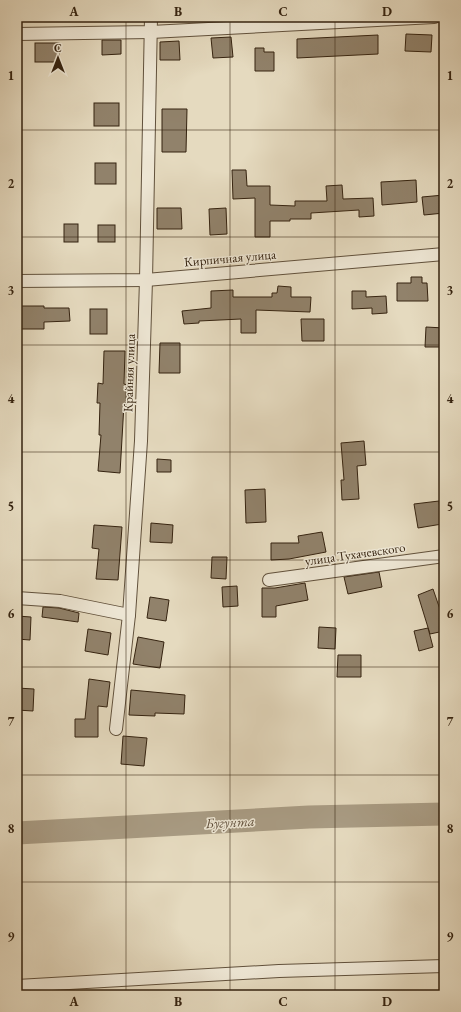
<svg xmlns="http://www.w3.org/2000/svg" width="461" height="1012" viewBox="0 0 461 1012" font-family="'EB Garamond',serif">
<rect width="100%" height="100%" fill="#e5dabf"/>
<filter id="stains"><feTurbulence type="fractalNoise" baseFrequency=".005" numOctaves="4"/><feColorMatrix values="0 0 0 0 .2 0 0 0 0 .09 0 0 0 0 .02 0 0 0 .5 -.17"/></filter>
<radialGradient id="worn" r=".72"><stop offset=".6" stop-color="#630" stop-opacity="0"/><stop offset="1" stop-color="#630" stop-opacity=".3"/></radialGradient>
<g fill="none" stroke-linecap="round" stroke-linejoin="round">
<polyline stroke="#a99c84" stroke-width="23" points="17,833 309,817 444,814"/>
</g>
<g fill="#91826b" stroke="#352310">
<polygon points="406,34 432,35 431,52 405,51"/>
<polygon points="378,35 378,54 297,58 297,39"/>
<polygon points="231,37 233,57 213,58 211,38"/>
<polygon points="102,40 121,40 121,54 102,55"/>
<polygon points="179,41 180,60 160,60 160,42"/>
<rect x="35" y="43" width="24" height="19"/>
<polygon points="255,48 264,48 264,52 274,52 274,71 255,71"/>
<rect x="94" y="103" width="25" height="23"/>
<polygon points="162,109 187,109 186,152 162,152"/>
<rect x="95" y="163" width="21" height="21"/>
<polygon points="232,170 246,170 247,186 270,186 270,205 295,206 295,201 327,201 326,186 342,185 343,199 373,198 374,216 359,217 359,210 311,213 311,219 290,219 290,221 270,221 270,237 255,237 255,198 233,199"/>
<polygon points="416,180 417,202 382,205 381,182"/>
<polygon points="444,195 444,213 424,215 422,197"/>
<polygon points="157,208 181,208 182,229 157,229"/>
<polygon points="226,208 227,234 210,235 209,209"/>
<rect x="64" y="224" width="14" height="18"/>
<rect x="98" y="225" width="17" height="17"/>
<polygon points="411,277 422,277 422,283 427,283 428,301 397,301 397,283 411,283"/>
<polygon points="278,286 291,287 291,297 311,297 310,312 256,310 256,333 241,333 241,319 199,321 199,323 184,324 182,311 211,308 211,291 233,290 233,297 272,297 272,293 277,293"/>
<polygon points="352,291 366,291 366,297 386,296 387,313 372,314 372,308 352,309"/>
<polygon points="20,306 44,306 44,308 69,308 70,321 44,322 44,329 20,329"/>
<rect x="90" y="309" width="17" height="25"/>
<polygon points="301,319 324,319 324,341 302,341"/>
<polygon points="426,327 444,328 444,347 425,347"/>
<polygon points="160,343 180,343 180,373 159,373"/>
<polygon points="104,351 125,351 124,384 128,385 127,404 124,404 120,473 98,471 101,435 99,435 100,403 97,403 98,383 103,384"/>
<polygon points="364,441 366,465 357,466 359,499 342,500 341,480 344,480 341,443"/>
<polygon points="157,459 171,460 171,472 157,472"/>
<polygon points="265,489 266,522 246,523 245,490"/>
<polygon points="439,501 442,524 418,528 414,504"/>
<polygon points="151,523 173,525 172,543 150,542"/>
<polygon points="94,525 122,527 118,580 96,579 99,549 92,548"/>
<polygon points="322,532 326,552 289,559 271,560 271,543 299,543 298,536"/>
<polygon points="212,557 227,557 226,579 211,578"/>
<polygon points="379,572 382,587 348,594 344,577"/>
<polygon points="305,583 308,600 276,606 276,617 262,617 262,588 275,588"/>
<polygon points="237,586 238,606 223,607 222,587"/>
<polygon points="433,589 444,621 444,631 430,634 418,595"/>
<polygon points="150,597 169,600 166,621 147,618"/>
<polygon points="43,607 59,608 79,613 78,622 42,617"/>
<polygon points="17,616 31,617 30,640 17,639"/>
<polygon points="319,627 336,628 335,649 318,648"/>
<polygon points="428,628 433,647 419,651 414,631"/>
<polygon points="88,629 111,633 108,655 85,651"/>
<polygon points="138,637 164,642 160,668 133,664"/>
<polygon points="338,655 361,655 361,677 337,677"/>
<polygon points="89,679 110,682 107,707 98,706 98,737 75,737 75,719 85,719"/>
<polygon points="17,688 34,689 33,711 17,710"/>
<polygon points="131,690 185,695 184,714 155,713 155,716 129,715"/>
<polygon points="123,736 147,738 144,766 121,764"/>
</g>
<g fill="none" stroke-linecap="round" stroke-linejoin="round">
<g stroke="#61513c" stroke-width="14">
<g id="minor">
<polyline points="17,34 151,32 434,17"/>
<polyline points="17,281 146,280 444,254"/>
<polyline points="269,580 444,556"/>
<polyline points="17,598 60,601 129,615"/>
<polyline points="116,729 129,615 141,441 146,280 151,17"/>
<polyline points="17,986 279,971 444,966"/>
</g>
</g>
<use href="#minor" stroke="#eee7d5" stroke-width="12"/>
</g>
<path fill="none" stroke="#352310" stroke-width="1" stroke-opacity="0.55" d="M 126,17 L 126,995M 230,17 L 230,995M 335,17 L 335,995M 17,130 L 444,130M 17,237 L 444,237M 17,345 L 444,345M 17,452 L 444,452M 17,560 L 444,560M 17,667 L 444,667M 17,775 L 444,775M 17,882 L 444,882"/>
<g text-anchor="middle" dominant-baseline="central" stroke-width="3" stroke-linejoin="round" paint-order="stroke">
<g font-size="13" fill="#352310" stroke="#eee7d5">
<text transform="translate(230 258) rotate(-5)">Кирпичная улица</text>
<text transform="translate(129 373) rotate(-88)">Крайняя улица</text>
<text transform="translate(355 554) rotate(-8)">улица Тухачевского</text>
</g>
<g font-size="14" font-style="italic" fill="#5e4d39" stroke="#eee7d5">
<text transform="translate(230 822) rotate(-3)">Бугунта</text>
</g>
</g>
<rect width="461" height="1012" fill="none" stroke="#e5dabf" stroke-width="44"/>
<g transform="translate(58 58)" stroke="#eee7d5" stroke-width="3" paint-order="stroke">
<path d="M0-3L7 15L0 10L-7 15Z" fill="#352310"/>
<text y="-6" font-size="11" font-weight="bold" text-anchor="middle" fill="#352310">С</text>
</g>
<rect x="22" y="22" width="417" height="968" fill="none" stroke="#352310" stroke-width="1.5"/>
<g font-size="13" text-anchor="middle" font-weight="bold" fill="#352310">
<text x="74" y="16">A</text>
<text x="178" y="16">B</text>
<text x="283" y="16">C</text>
<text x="387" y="16">D</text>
<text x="11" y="80">1</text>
<text x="450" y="80">1</text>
<text x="11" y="188">2</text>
<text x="450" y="188">2</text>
<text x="11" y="295">3</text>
<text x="450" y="295">3</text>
<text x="11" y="403">4</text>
<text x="450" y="403">4</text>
<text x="11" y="511">5</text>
<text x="450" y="511">5</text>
<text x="11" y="618">6</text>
<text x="450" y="618">6</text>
<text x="11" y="726">7</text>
<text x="450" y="726">7</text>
<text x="11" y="833">8</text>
<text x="450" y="833">8</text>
<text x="11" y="941">9</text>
<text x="450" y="941">9</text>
<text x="74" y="1006">A</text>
<text x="178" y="1006">B</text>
<text x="283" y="1006">C</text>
<text x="387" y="1006">D</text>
</g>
<rect width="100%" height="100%" filter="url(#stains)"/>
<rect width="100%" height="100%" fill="url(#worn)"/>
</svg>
